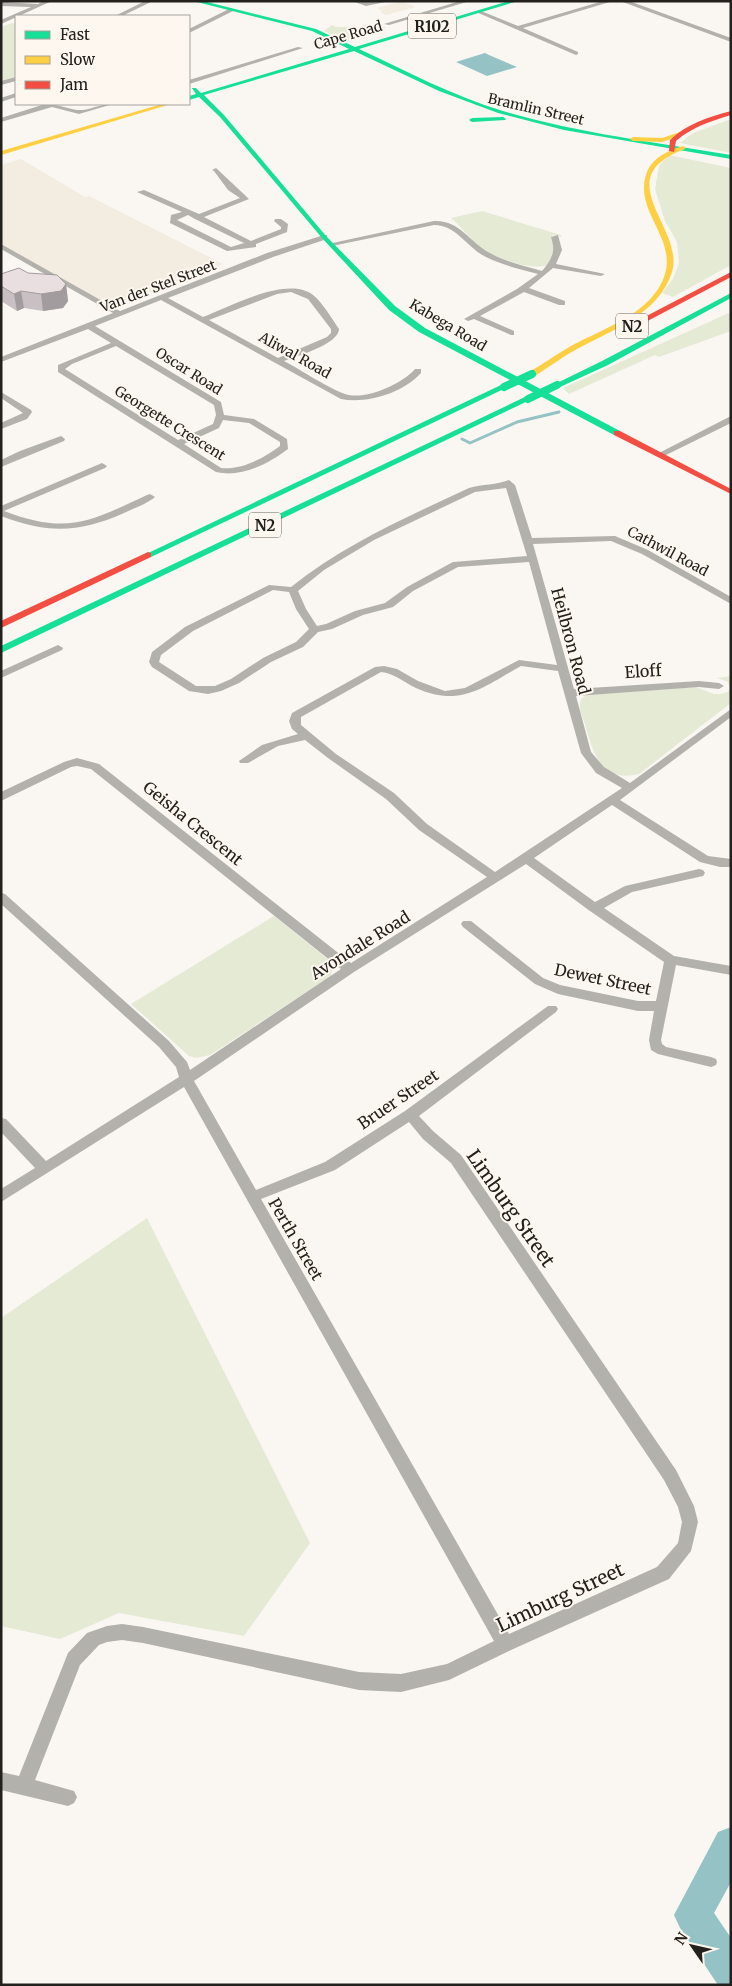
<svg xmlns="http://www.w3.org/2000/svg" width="732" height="1986" viewBox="0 0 732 1986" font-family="Merriweather,serif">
<rect width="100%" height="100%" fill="#faf6f2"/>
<g fill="#f3ece1">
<polygon points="401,1 416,7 386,15 380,12 383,11 377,8"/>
<polygon points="21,159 85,197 89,196 223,264 118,305 106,305 1,244 1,165"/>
</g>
<g fill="#e5ead5">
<polygon points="12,23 16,24 16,77 1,81 1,27"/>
<polygon points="370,24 385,27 384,31 345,41 324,31 332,25 336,27 363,27 363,25"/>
<polygon points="731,119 731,153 680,143 693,133"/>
<polygon points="669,155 731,168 731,265 673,297 662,293 673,279 679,263 677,242 665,221 655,189 659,166"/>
<path d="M 482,211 L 561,235 L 562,237 L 552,235 L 555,253 L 548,265 C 532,271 495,258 482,248 C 470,240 462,227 451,218 Z"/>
<polygon points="731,312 731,331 659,357 655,355 569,394 563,388"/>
<path d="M 731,676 L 731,703 L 639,774 C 601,783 593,753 585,724 C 582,716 577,706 582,698 L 587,695 L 696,687 L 714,694 L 721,694 L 728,692 L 730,687 L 728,682 L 717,678 Z"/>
<polygon points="274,916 330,961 333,965 331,976 210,1055 196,1058 189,1056 131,1004"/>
<polygon points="147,1218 310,1543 244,1636 119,1613 60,1639 1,1626 1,1318"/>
</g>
<polygon fill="#94c2c5" points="485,53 489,55 517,67 487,76 456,62"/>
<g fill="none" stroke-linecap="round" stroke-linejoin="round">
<polyline stroke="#94c2c5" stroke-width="3" points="462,439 470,443 517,422 559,412"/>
<polygon fill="#94c2c5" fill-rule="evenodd" points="731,1827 731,1882 714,1913 731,1938 731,1985 718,1985 680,1928 674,1915 718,1832"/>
<g fill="#b3b1ab" fill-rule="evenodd">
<polygon points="43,1 52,1 1,24 1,20 31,7 1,6 1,2 38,4"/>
<polygon points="145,1 153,1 122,16 115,16"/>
<polygon points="352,1 390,1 366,6"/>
<polygon points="460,1 470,1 389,25 384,24"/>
<polygon points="603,1 613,1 523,28 578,52 578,54 576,55 476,12 481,11 518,26"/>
<polygon points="620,1 629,1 731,38 731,42"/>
<polygon points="231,8 233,11 189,33 189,29"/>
<polygon points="298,47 303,48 189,84 189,80"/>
<polygon points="16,77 16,81 1,85 1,81"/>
<polygon points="16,93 16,97 1,102 1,98"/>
<path d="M 45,104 C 56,104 66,108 77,110 C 89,111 101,103 113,104 L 79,114 L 52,107 L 1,122 L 1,118 Z"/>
<path d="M 216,168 L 249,199 L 204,217 L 251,241 L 281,229 L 281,227 L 274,221 L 275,219 L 281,219 L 288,224 L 287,232 L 256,244 L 256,247 L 227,251 L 170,223 L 171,215 L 182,212 L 137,192 L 144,190 L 199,214 L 240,198 L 228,190 L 214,171 L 212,170 ZM 188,215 L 195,219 L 244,243 L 231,247 L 177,220 Z"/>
<path d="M 434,221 C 460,220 469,242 490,253 C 506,262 524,266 542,271 C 552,259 556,252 551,237 L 558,235 L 562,250 L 556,264 L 605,274 L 601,276 L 553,268 L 529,288 L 565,301 L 565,305 L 559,305 L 524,292 L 480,316 L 514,331 L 514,335 L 511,335 L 474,319 L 468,321 L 464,319 L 517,289 L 538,274 C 520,269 502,265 486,257 C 467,248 457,225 434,225 L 332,246 L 328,244 Z"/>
<path d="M 324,235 L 327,235 L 327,239 L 273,257 L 168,298 L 203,317 C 230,307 287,275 313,295 C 323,303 332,319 339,329 C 339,344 297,356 284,361 C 301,370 328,388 345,394 C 365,401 402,384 415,369 L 421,369 L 421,373 C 403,393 367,404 341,399 L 161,300 L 95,326 L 221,402 L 224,415 L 254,419 L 287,439 L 288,449 C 268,464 241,478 216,472 L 58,372 L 58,365 L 111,343 L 88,329 L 1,362 L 1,357 L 113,313 L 1,249 L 1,244 L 120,311 L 267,253 ZM 291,292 L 308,299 L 331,329 L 331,333 L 327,337 L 278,358 L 209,320 L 277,294 ZM 116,346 L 214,405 L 216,415 L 213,424 L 178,440 L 65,369 L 72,364 ZM 223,420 L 249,423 L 280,442 L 280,446 C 264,458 242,470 221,468 L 184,444 L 219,428 Z"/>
<polygon points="1,392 31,410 32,412 27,419 1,429 1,423 23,413 1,398"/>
<polygon points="731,416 731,423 664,456 658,456 657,454"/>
<polygon points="61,436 65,439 64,441 1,467 1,460 20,451"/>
<path d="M 102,463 L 107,466 L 105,468 L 4,511 C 67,535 89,522 147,495 L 150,494 L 155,497 C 147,504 134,508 124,513 C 79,533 48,534 1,516 L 1,506 Z"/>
<path d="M 509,480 L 515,485 L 532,538 L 615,536 L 648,550 L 731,597 L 731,604 L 642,554 L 611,541 L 533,544 L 574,689 L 699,681 L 719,683 L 724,686 L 719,689 L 699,687 L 576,696 L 591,752 L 604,767 L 630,783 L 731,709 L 731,717 L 620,800 L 708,856 L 731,859 L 731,867 L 720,867 L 700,862 L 612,805 L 534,858 L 595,902 L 625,886 L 699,869 L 703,870 L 705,873 L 703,876 L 632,892 L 604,908 L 674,956 L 731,966 L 731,975 L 676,965 L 661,1040 L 662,1044 L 666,1047 L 711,1057 L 716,1059 L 717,1062 L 716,1065 L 711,1067 L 658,1054 L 651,1050 L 649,1040 L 654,1011 L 638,1011 L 558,994 L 535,984 L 463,927 L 461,924 L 463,921 L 471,921 L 543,978 L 560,985 L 638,1001 L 656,1001 L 664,962 L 590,911 L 526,864 L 354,972 L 194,1081 L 256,1190 L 325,1162 L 405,1111 L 548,1006 L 556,1006 L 558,1009 L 556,1012 L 419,1116 L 433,1131 L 461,1155 L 676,1470 L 694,1506 L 698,1522 L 691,1551 L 669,1579 L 511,1650 L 449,1680 L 401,1692 L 359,1690 L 143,1643 L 122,1640 L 107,1642 L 99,1645 L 80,1665 L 35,1780 L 74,1791 L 77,1797 L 74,1803 L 68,1806 L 1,1790 L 1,1772 L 19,1776 L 68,1653 L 87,1633 L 107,1626 L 122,1624 L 143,1627 L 359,1672 L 401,1674 L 447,1664 L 494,1641 L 184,1087 L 1,1202 L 1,1189 L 35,1168 L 1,1132 L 1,1118 L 6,1119 L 46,1161 L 179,1077 L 176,1067 L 159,1047 L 1,904 L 1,893 L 5,894 L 169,1041 L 187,1062 L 190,1070 L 341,969 L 91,769 L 77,766 L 71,767 L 1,801 L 1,792 L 64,762 L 77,758 L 99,764 L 351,963 L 487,877 L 419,830 L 386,799 L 328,758 L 305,740 L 278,746 L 248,763 L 240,763 L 239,761 L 262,745 L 298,734 L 292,729 L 289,721 L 292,713 L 375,667 L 384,666 L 397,669 L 418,681 L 445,691 L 465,688 L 519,660 L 557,665 L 529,562 L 458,567 L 413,591 L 393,607 L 363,615 L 332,629 L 318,632 L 303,647 L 271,662 L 239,683 L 221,691 L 208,694 L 189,691 L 152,667 L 149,662 L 152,652 L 185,627 L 269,585 L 291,587 C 345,544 407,517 469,488 C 482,484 497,485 509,480 ZM 506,488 L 527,556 L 453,562 L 407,587 L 385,603 L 355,611 L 326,624 L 317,626 L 306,609 L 298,591 L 324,570 L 374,540 L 475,492 ZM 273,590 L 289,592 L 296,609 L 309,629 L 296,642 L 263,658 L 231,679 L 215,686 L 196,686 L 159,662 L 161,655 L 193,631 ZM 521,666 L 558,671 L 581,753 L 596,773 L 622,788 L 495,872 L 427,824 L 394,793 L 336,754 L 301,725 L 301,717 L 381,672 C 394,673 405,683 416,688 C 461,708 483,687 521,666 ZM 409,1122 L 423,1139 L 451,1163 L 664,1480 L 678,1507 L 682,1522 L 678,1543 L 657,1567 L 509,1634 L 261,1199 L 335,1170 Z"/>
<polygon points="58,645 63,648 62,650 1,678 1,671"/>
</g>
<g fill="#16e098" fill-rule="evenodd">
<path d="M 193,1 L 203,1 L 316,29 L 355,47 L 509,1 L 518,1 L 359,49 C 406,71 453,96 503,111 C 577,133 655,142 731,155 L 731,159 L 564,130 L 498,113 L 439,91 L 354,51 L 204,95 L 224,115 L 326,236 L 395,306 L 425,328 L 620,431 L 620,435 L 614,435 L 419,332 L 389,310 L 322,238 L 220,117 L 199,97 L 189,100 L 189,96 L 196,94 L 192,88 L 196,88 L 201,93 L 349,49 L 312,31 Z"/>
<polygon points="503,117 506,119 505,120 472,122 469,120 472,118"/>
<polygon points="731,293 731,298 608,365 560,387 553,385 602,361"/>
<polygon points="501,385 508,387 151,557 145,557 144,555"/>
<polygon points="525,397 532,399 1,653 1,646"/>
</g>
<g fill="#ffcf43" fill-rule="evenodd">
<polygon points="162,104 171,104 1,155 1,151"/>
<polygon points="680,132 682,133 682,135 662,142 633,141 630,139 633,137 662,138"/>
<path d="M 683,146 L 685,147 L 685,149 C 606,178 685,227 672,272 C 659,314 612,330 577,349 C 562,357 549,367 535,376 L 529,376 L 529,372 C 543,364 557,354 571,346 C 604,328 657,312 666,270 C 673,236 635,210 646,175 C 651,158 667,151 683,146 Z"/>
</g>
<g fill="#f24e42" fill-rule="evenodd">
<path d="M 731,111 L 731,115 C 711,121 692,127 676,141 L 674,152 L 669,151 L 670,140 C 686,124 709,117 731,111 Z"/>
<polygon points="731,272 731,277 640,325 633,323"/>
<polygon points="614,431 620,431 731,489 731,494 614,435"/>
<polygon points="148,552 151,553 151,557 1,628 1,621"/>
</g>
<g stroke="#16e098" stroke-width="8">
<polyline points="504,387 532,374"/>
<polyline points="528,399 557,385"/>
</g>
</g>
<polygon fill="#c8c0c2" points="28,273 66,284 68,301 63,308 43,311 24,308 17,311 1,301 1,274"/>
<g fill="#a39c9e">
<polygon points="66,284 68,301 63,308 43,311 41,294"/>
<polygon points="21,291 24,308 17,311 14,294"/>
</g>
<polygon fill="#e9dfe1" stroke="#a39c9e" points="19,268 28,273 57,275 66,284 61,291 41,294 21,291 14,294 1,286 1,274"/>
<g text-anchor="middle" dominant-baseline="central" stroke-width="4" stroke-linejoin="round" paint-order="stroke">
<g font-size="14" fill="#22211d" stroke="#fdf7ef">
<text transform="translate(348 35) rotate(-16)">Cape Road</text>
<text transform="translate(536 109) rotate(13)">Bramlin Street</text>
<text transform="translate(158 286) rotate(-21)">Van der Stel Street</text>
<text transform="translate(448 325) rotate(31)">Kabega Road</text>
<text transform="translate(295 355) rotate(29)">Aliwal Road</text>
<text transform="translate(189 371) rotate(32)">Oscar Road</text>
<text transform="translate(170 423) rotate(32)">Georgette Crescent</text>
<text transform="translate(668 551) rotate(28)">Cathwil Road</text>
</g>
<g fill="#fdf7ef" stroke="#64615c" stroke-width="1">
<rect x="408" y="13.5" width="48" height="25" rx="4"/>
<rect x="616" y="313.5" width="32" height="25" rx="4"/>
<rect x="249" y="512.5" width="32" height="25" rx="4"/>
</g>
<g font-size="15" font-weight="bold" fill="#22211d">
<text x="432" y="26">R102</text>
<text x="632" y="326">N2</text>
<text x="265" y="525">N2</text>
</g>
<g font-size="16" fill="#22211d" stroke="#fdf7ef">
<text transform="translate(571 641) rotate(75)">Heilbron Road</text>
<text transform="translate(643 671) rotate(-4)">Eloff</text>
<text transform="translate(193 823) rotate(39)">Geisha Crescent</text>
<text transform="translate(360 945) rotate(-32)">Avondale Road</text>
<text transform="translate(603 979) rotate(12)">Dewet Street</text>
<text transform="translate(398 1099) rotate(-34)">Bruer Street</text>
<text transform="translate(296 1239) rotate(60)">Perth Street</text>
</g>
<g font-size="19" fill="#22211d" stroke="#fdf7ef">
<text transform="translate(511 1208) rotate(55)">Limburg Street</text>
<text transform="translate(560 1597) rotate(-25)">Limburg Street</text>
</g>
</g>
<rect width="732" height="1986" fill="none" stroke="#22211d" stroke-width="5"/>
<rect x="15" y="15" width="175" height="90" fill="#fdf7ef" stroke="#a5a19b"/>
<rect x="25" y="31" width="25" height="8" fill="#16e098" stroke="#a5a19b"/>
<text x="60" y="40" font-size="15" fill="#22211d">Fast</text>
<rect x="25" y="56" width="25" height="8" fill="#ffcf43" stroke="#a5a19b"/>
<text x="60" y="65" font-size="15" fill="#22211d">Slow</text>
<rect x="25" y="81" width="25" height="8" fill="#f24e42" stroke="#a5a19b"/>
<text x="60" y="90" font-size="15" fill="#22211d">Jam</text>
<g transform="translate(692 1946) rotate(304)" stroke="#fdf7ef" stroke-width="4" paint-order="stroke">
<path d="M0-4L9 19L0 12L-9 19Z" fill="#22211d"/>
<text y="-8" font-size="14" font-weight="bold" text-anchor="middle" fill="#22211d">N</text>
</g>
</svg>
